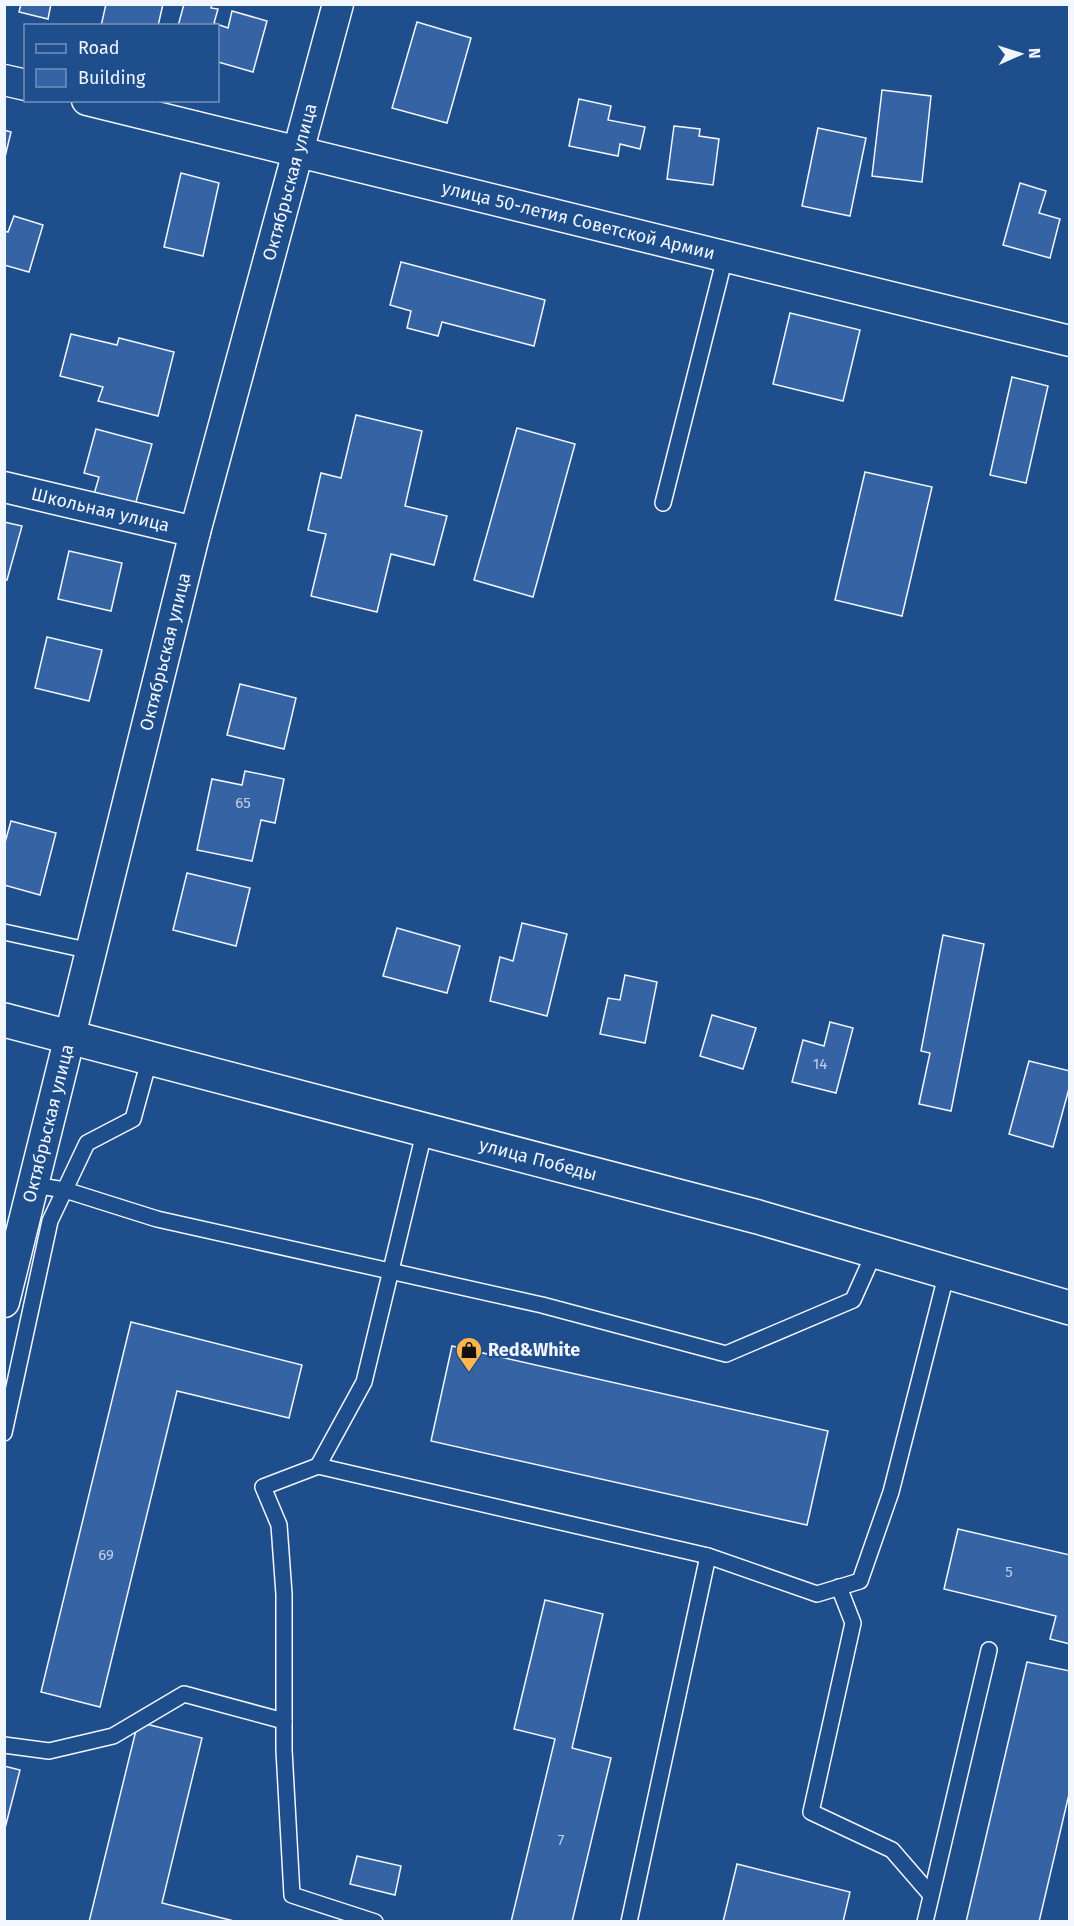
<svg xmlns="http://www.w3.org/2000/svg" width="1074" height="1926" viewBox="0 0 1074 1926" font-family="'Fira Sans',sans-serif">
<rect width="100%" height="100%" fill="#1f4e8c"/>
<g fill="#3563a3" stroke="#f2f6ff" stroke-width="1.5">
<polygon points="21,4 51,4 48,19 19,12"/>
<polygon points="106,4 163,4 158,26 101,26"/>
<polygon points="184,4 212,4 211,8 218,9 214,23 228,28 232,11 267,21 253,72 218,62 218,26 178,26"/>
<polygon points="417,22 471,38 447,123 392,108"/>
<polygon points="882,90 931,96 922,182 872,176"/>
<polygon points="579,99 611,106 608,120 645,127 640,149 620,144 618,156 569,146"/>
<polygon points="674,126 700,129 699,136 719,139 713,185 667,179"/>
<polygon points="818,128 866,138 850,216 802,206"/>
<polygon points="4,130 11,132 4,161"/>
<polygon points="181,173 219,183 203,256 164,247"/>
<polygon points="1020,183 1046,191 1039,213 1060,219 1050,258 1003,245"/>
<polygon points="14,216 43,225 29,272 4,265 4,231 8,232"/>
<polygon points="401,262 545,300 534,346 442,322 438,336 407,328 411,311 390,305"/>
<polygon points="790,313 860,330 843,401 773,384"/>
<polygon points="71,334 117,345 119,338 174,352 158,416 98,401 103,387 60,376"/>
<polygon points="1012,377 1048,386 1026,483 990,475"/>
<polygon points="356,415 422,431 405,506 447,516 434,565 391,554 377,612 311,596 326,534 308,530 321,473 341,478"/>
<polygon points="517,428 575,444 533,597 474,580"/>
<polygon points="96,429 152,444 134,509 93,498 99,477 84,473"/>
<polygon points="865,472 932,487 902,616 835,600"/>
<polygon points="4,522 22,526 7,580 4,580"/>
<polygon points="69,551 122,563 111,611 58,599"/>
<polygon points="47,637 102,650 89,701 35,688"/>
<polygon points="240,684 296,698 284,749 227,735"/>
<polygon points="245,771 284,779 275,823 261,820 252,861 197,850 212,779 242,785"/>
<polygon points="11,821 56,833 40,895 4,885 4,846"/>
<polygon points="187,873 250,888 236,946 173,930"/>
<polygon points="522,923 567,934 547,1016 490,1001 500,957 513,961"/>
<polygon points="397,928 460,946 447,993 383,976"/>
<polygon points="943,935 984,944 951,1111 919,1104 930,1053 921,1051"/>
<polygon points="625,975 657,982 645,1043 600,1034 608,998 620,1000"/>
<polygon points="712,1015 756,1028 743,1069 700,1056"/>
<polygon points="830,1022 853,1028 836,1093 792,1082 803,1040 824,1046"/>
<polygon points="1029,1061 1070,1071 1070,1085 1053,1147 1009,1134"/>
<polygon points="131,1322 302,1365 289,1418 177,1391 100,1707 41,1692"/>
<polygon points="452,1346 828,1431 807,1525 431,1441"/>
<polygon points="958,1529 1070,1555 1070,1644 1050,1639 1056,1616 944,1589"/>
<polygon points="545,1600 603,1614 572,1748 611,1758 572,1922 511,1922 555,1739 514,1729"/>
<polygon points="1027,1662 1070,1671 1070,1790 1039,1922 966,1922"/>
<polygon points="138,1722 202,1738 162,1903 238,1922 89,1922"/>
<polygon points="4,1766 20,1770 4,1832"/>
<polygon points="357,1856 401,1866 395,1895 350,1884"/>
<polygon points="737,1864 850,1892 843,1922 723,1922"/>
</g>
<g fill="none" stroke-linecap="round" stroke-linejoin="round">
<g stroke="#f2f6ff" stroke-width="18">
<g id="service">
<polyline points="663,503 725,257"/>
<polyline points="4,932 91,951"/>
<polyline points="33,1185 65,1190 157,1219 542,1305 726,1354 853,1300 875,1251"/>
<polyline points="4,1433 50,1221 87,1143 133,1119 150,1057"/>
<polyline points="318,1466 364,1382 425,1129"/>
<polyline points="839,1587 853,1623 811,1812 892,1850 931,1895"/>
<polyline points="4,1745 49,1751 113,1736 184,1694 284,1721"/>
<polyline points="375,1922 292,1895 284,1750 284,1594 279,1525 263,1487 318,1466 708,1556 817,1594 860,1581 891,1492 947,1272"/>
<polyline points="629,1922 708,1556"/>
<polyline points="925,1922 989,1650"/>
</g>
</g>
<g stroke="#f2f6ff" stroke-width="33">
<g id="minor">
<polyline points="4,80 26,85"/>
<path id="s1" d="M 87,100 L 1070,341"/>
<path id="s2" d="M 4,487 L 195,532"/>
<path id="s3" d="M 4,1302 L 195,532 L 338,4"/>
</g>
</g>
<g stroke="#f2f6ff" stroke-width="36">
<g id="tertiary">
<path id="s4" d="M 4,1020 L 758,1217 L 1070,1308"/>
</g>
</g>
<use href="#service" stroke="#1f4e8c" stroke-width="15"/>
<use href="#minor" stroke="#1f4e8c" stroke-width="30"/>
<use href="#tertiary" stroke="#1f4e8c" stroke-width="33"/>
</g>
<defs>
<g id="shop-pin" transform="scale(1.35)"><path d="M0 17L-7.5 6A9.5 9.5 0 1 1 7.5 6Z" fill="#ffb74d" stroke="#1f4e8c"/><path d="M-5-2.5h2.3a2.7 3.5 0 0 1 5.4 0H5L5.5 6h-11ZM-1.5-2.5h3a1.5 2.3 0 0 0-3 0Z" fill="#111"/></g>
</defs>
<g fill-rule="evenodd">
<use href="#shop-pin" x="469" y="1350"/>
</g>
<g text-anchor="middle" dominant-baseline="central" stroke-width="4.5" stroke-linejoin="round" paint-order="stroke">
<g font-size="15" fill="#c3d1e8">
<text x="243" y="803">65</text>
<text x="820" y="1064">14</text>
<text x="106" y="1555">69</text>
<text x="1009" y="1572">5</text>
<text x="561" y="1840">7</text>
</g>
<g font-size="18" fill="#f2f6ff" stroke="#1f4e8c">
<text stroke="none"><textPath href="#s3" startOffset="1156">Октябрьская улица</textPath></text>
<text stroke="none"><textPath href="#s1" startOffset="506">улица 50-летия Советской Армии</textPath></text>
<text stroke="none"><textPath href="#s2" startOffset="99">Школьная улица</textPath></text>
<text stroke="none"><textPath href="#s3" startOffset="670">Октябрьская улица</textPath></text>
<text stroke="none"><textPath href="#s3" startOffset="184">Октябрьская улица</textPath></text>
<text stroke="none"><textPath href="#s4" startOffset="552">улица Победы</textPath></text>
</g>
<g font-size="18" font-weight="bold" fill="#f2f6ff" stroke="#1f4e8c" text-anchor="start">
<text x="488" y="1350">Red&amp;White</text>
</g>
</g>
<rect width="1074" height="1926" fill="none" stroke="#f2f6ff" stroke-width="12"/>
<rect x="24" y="24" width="195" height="78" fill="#1f4e8c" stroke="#7391ba" stroke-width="1.5"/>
<rect x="36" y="44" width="30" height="9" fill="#1f4e8c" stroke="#7391ba" stroke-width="1.5"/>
<text x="78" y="54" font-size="18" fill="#f2f6ff">Road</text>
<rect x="36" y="69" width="30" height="18" fill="#3563a3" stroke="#7391ba" stroke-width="1.5"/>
<text x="78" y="84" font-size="18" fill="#f2f6ff">Building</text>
<g transform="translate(1020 54) rotate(87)" stroke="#1f4e8c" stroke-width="4.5" paint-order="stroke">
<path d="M0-4.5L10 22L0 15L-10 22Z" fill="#f2f6ff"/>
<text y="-9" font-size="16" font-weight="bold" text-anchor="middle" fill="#f2f6ff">N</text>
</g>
</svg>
